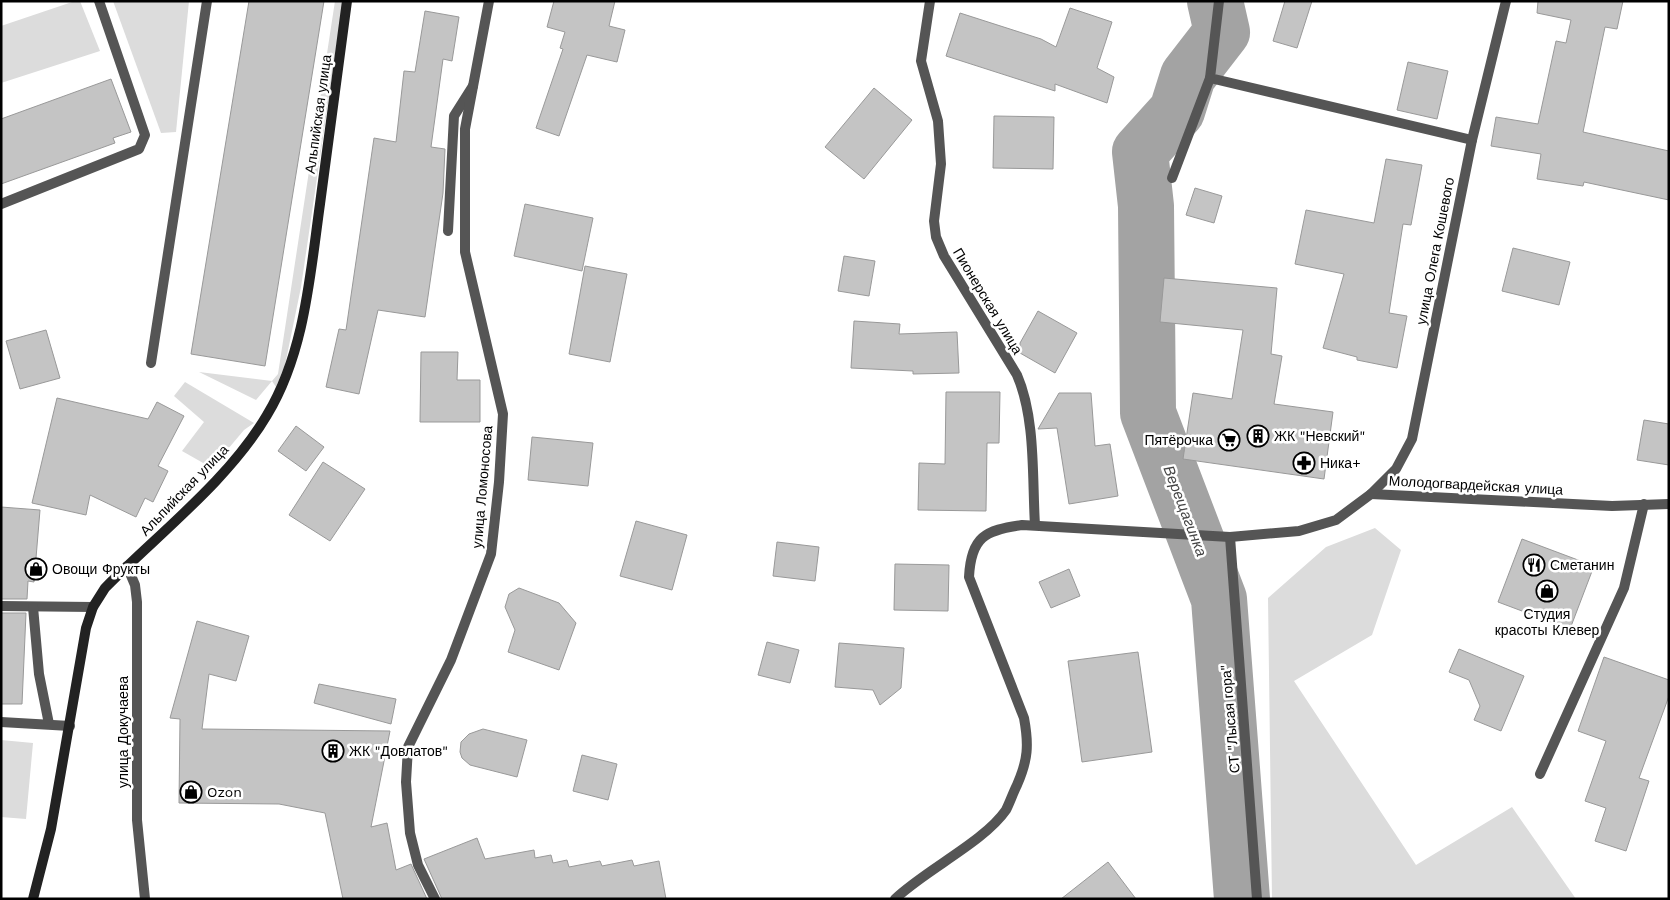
<svg xmlns="http://www.w3.org/2000/svg" width="1670" height="900" viewBox="0 0 1670 900" font-family="'Work Sans',sans-serif">
<rect width="100%" height="100%" fill="#fff"/>
<g fill="#dcdcdc">
<polygon points="75,1 80,1 100,51 1,83 1,26"/>
<polygon points="113,1 189,1 176,132 161,133"/>
<polygon points="335,1 343,1 301,287 285,365 276,387 272,381 256,400 199,372 272,381 278,374"/>
<polygon points="185,382 254,423 244,430 212,468 182,451 204,422 174,396"/>
<polygon points="1375,528 1401,550 1372,635 1294,681 1416,865 1512,807 1576,899 1272,899 1268,598 1326,547"/>
<polygon points="1,740 33,743 26,819 1,817"/>
</g>
<g fill="none" stroke-linecap="round" stroke-linejoin="round">
<polyline stroke="#a3a3a3" stroke-width="56" points="1215,1 1222,32 1188,76 1177,111 1140,152 1146,206 1148,413 1219,599 1242,899"/>
</g>
<g fill="#c4c4c4" stroke="#999">
<polygon points="249,1 324,1 265,366 191,354"/>
<polygon points="554,1 615,1 609,26 625,30 617,62 587,55 559,136 536,128 563,49 560,48 565,32 547,27"/>
<polygon points="1285,1 1312,1 1297,48 1273,41"/>
<polygon points="1538,1 1623,1 1617,29 1605,27 1583,132 1669,151 1669,200 1584,182 1583,186 1537,179 1541,154 1491,146 1496,117 1538,124 1556,41 1566,43 1571,20 1537,13"/>
<polygon points="1070,8 1112,22 1097,68 1114,77 1107,103 1055,84 1055,91 946,56 960,13 1041,39 1056,47"/>
<polygon points="425,11 459,17 452,61 443,59 431,147 445,149 443,193 425,317 378,310 359,394 326,387 339,329 346,330 374,138 396,142 404,71 415,72"/>
<polygon points="1408,62 1448,71 1437,119 1397,110"/>
<polygon points="111,79 131,132 113,138 115,143 1,184 1,119"/>
<polygon points="874,88 912,120 864,179 825,147"/>
<polygon points="994,116 1054,117 1053,169 993,168"/>
<polygon points="1386,159 1422,165 1411,225 1403,224 1389,313 1407,316 1397,368 1357,360 1357,357 1323,348 1344,274 1295,264 1306,210 1374,223"/>
<polygon points="1195,188 1222,196 1214,223 1186,215"/>
<polygon points="525,204 593,218 582,271 514,256"/>
<polygon points="1513,248 1570,262 1559,305 1502,291"/>
<polygon points="844,256 875,261 869,296 838,291"/>
<polygon points="585,266 627,274 610,362 569,354"/>
<polygon points="1164,278 1277,288 1271,354 1282,356 1274,404 1333,412 1324,479 1183,459 1193,393 1232,399 1243,330 1160,322"/>
<polygon points="1038,311 1077,333 1055,373 1020,353 1020,343"/>
<polygon points="854,321 900,324 899,334 957,332 959,373 913,374 913,371 851,368"/>
<polygon points="46,330 60,378 20,389 6,341"/>
<polygon points="421,352 458,352 457,380 480,380 480,422 420,422"/>
<polygon points="946,392 1000,392 999,443 987,443 986,511 918,510 919,463 945,464"/>
<polygon points="1059,393 1091,393 1095,446 1110,444 1118,496 1069,504 1057,428 1038,429"/>
<polygon points="57,398 148,419 157,402 184,416 158,466 168,471 153,502 145,498 136,517 90,495 86,515 32,503"/>
<polygon points="1644,420 1669,424 1669,465 1637,460"/>
<polygon points="296,426 324,447 306,471 278,451"/>
<polygon points="532,437 593,443 588,486 528,480"/>
<polygon points="323,462 365,489 330,541 289,515"/>
<polygon points="1,507 40,510 34,582 28,581 27,599 1,599"/>
<polygon points="636,521 687,535 672,590 620,576"/>
<polygon points="1522,539 1594,566 1570,629 1498,602"/>
<polygon points="777,542 819,547 815,581 773,576"/>
<polygon points="895,564 949,565 948,611 894,610"/>
<polygon points="1069,569 1080,596 1051,608 1039,582"/>
<polygon points="519,588 559,603 576,623 559,670 508,652 515,630 505,607 509,594"/>
<polygon points="1,613 26,613 22,704 1,704"/>
<polygon points="197,621 249,636 236,681 209,674 202,729 390,731 371,827 387,823 396,870 411,864 427,899 343,899 325,813 279,804 179,803 180,719 170,718"/>
<polygon points="767,642 799,650 790,683 758,675"/>
<polygon points="839,643 904,648 901,688 880,705 873,690 835,687"/>
<polygon points="1459,649 1524,676 1501,731 1474,720 1480,706 1469,680 1449,672"/>
<polygon points="1138,652 1152,752 1082,762 1068,661"/>
<polygon points="1604,657 1669,680 1669,696 1639,778 1649,781 1626,851 1595,841 1606,808 1585,801 1606,741 1578,731"/>
<polygon points="319,684 396,699 391,724 314,703"/>
<polygon points="483,729 527,740 517,777 470,765 462,758 460,752 461,742 469,734"/>
<polygon points="582,755 617,764 608,800 573,791"/>
<polygon points="477,838 485,859 534,850 535,858 551,855 553,863 567,860 569,867 600,861 602,866 632,860 634,866 659,861 666,899 442,899 424,859"/>
<polygon points="1108,862 1136,899 1061,899"/>
</g>
<g fill="none" stroke-linecap="round" stroke-linejoin="round">
<g stroke="#555" stroke-width="10">
<path d="M 930,1 L 921,61 L 938,121 L 941,164 L 934,221 L 936,237 L 944,256 L 1017,375 C 1036,419 1032,478 1035,525"/>
<polyline points="1219,1 1210,78 1472,140"/>
<polyline points="1172,178 1210,78"/>
<polyline points="1,204 139,149 145,135 99,1"/>
<polyline points="448,231 454,116 473,86"/>
<polyline points="151,363 207,1"/>
<polyline points="1,606 93,607"/>
<polyline points="33,607 39,674 49,724"/>
<polyline points="1,722 70,726"/>
<polyline points="1540,774 1624,588 1644,504"/>
</g>
<g stroke="#555" stroke-width="10">
<polyline points="1371,494 1612,506 1669,504"/>
<polyline points="1230,537 1257,899"/>
<polyline points="127,566 135,585 137,602 137,820 145,899"/>
<polyline points="435,899 418,865 410,833 406,782 408,747 451,660 491,554 499,482 503,414 465,252 465,129 489,1"/>
<path d="M 895,899 C 925,870 984,842 1006,810 C 1010,802 1013,793 1017,785 C 1028,760 1029,745 1024,718 L 969,577 C 971,537 985,530 1022,525 L 1230,537 L 1299,531 L 1336,520 L 1371,494 L 1396,469 L 1412,439 L 1472,140 L 1506,1"/>
</g>
<path stroke="#222" stroke-width="10" d="M 33,899 L 51,829 L 86,628 L 93,607 L 105,588 C 157,535 229,480 267,415 C 305,352 310,275 320,204 C 329,136 338,69 347,1"/>
</g>
<defs>
<g id="building-ring" transform="scale(1.125)"><circle r="9.5" fill="#fff" stroke="#000" stroke-width="1.5"/><path d="M-4-6H4V6H1V3H-1V6H-4ZM-2.5-4.3h1.7v1.8h-1.7ZM.8-4.3h1.7v1.8H.8ZM-2.5-1h1.7V.8h-1.7ZM.8-1h1.7V.8H.8Z" fill="#000"/></g>
<g id="supermarket-ring" transform="scale(1.125)"><circle r="9.5" fill="#fff" stroke="#000" stroke-width="1.5"/><path d="M-6-5.5h2.5l.6 2H6L4.5 2H-2.5L-4.4-4H-6ZM-1.5 3.2a1.3 1.3 0 1 0 .1 0ZM3 3.2a1.3 1.3 0 1 0 .1 0Z" fill="#000"/></g>
<g id="pharmacy-ring" transform="scale(1.125)"><circle r="9.5" fill="#fff" stroke="#000" stroke-width="1.5"/><path d="M-2-6h4v4h4v4h-4v4h-4v-4h-4v-4h4Z" fill="#000"/></g>
<g id="restaurant-ring" transform="scale(1.125)"><circle r="9.5" fill="#fff" stroke="#000" stroke-width="1.5"/><path d="M-5-6h1v4h1v-4h1v4h1v-4h1v5L-1.5 .5V6h-2V.5L-5-1ZM5-6V6H3V1.5H1.5Q1.5-4 5-6Z" fill="#000"/></g>
<g id="shop-ring" transform="scale(1.125)"><circle r="9.5" fill="#fff" stroke="#000" stroke-width="1.5"/><path d="M-5-2.5h2.3a2.7 3.5 0 0 1 5.4 0H5L5.5 6h-11ZM-1.5-2.5h3a1.5 2.3 0 0 0-3 0Z" fill="#000"/></g>
</defs>
<g fill-rule="evenodd">
<use href="#building-ring" x="1258" y="436"/>
<use href="#supermarket-ring" x="1229" y="440"/>
<use href="#pharmacy-ring" x="1304" y="463"/>
<use href="#restaurant-ring" x="1534" y="565"/>
<use href="#shop-ring" x="36" y="569"/>
<use href="#shop-ring" x="1547" y="591"/>
<use href="#building-ring" x="333" y="751"/>
<use href="#shop-ring" x="191" y="792"/>
</g>
<g text-anchor="middle" dominant-baseline="central" stroke-width="5" stroke-linejoin="round" paint-order="stroke">
<g font-size="14" fill="#000" stroke="#fff">
<text transform="translate(318 114) rotate(-82)">Альпийская улица</text>
<text transform="translate(1435 251) rotate(-79)">улица Олега Кошевого</text>
<text transform="translate(988 301) rotate(59)">Пионерская улица</text>
<text transform="translate(1476 485) rotate(3)">Молодогвардейская улица</text>
<text transform="translate(482 487) rotate(-85)">улица Ломоносова</text>
<text transform="translate(184 490) rotate(-46)">Альпийская улица</text>
<text transform="translate(1230 719) rotate(-95)">СТ "Лысая гора"</text>
<text transform="translate(123 732) rotate(-90)">улица Докучаева</text>
</g>
<g font-size="14" fill="#000" stroke="#fff" text-anchor="start">
<text x="1274" y="436">ЖК "Невский"</text>
<text x="1213" y="440" text-anchor="end">Пятёрочка</text>
<text x="1320" y="463">Ника+</text>
<text x="1550" y="565">Сметанин</text>
<text x="52" y="569">Овощи Фрукты</text>
<text x="1547" y="614" text-anchor="middle">Студия<tspan x="1547" dy="16">красоты Клевер</tspan></text>
<text x="349" y="751">ЖК "Довлатов"</text>
<text x="207" y="792">Ozon</text>
</g>
<g font-size="15" font-style="italic" fill="#444" stroke="#fff">
<text transform="translate(1185 511) rotate(69)">Верещагинка</text>
</g>
</g>
<rect width="1670" height="900" fill="none" stroke="#000000" stroke-width="5"/>
</svg>
